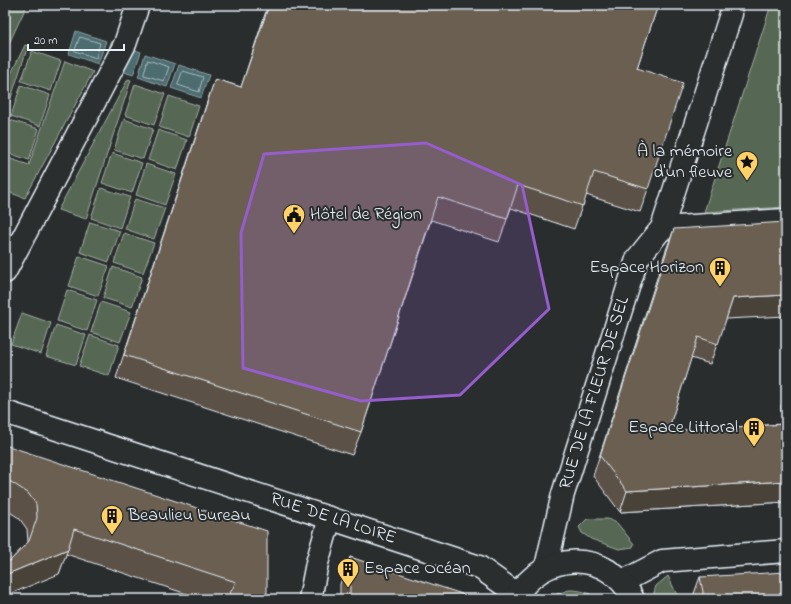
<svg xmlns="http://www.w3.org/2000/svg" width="791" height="604" viewBox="0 0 791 604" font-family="'Indie Flower',sans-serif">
<rect width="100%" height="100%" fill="#2a2d2e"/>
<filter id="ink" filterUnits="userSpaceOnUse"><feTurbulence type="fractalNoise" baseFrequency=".025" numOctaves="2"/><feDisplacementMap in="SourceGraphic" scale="8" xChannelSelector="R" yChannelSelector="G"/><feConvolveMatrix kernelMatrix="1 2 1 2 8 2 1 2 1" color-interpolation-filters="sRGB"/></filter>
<g filter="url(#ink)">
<g fill="#576852" stroke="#a0aca5">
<polygon points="5,5 27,5 5,52"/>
<polygon points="771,5 786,5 786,207 704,212"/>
<polygon points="25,45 28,46 5,116 5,86"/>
<polygon points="32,51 61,61 51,91 21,81"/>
<polygon points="65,61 93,72 25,198 5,191 5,157 29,165"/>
<polygon points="128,79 131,80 86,219 58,210"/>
<polygon points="135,84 165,94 154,125 125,115"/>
<polygon points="21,85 50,95 40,126 11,116"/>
<polygon points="169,96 199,106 189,137 159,127"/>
<polygon points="124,119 153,129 143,159 114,150"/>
<polygon points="10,120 39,129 29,160 5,152 5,134"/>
<polygon points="158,130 187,140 177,170 148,160"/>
<polygon points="112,153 142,163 132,193 102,183"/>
<polygon points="146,164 176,174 165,205 136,195"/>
<polygon points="101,188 130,197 120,228 91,218"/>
<polygon points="135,199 165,208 154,239 125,229"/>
<polygon points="90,222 120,231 109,262 80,252"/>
<polygon points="124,233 154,243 143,273 114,263"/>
<polygon points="79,256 109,266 98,296 69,286"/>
<polygon points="113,267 142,277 132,307 103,298"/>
<polygon points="67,290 97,300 87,331 57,321"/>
<polygon points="101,302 131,312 120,342 91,332"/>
<polygon points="22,313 51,323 41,354 11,344"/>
<polygon points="56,325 86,335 76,365 46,356"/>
<polygon points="90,335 119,345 109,376 79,366"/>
<polygon points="587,519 608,519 617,523 634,544 633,547 619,549 591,539 582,533 579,527"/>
<polygon points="668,576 679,599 652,599 656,586"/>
<path d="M 569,590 C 580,590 589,592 598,599 L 550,599 L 557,594 Z"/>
</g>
<g fill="#4d6c6f" stroke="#8ba1a6">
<polygon points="76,31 106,41 98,64 69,54"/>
<polygon points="111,42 141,52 133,75 104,65"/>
<polygon points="145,54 175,64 167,87 138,77"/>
<polygon points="179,65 209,75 201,98 171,88"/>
</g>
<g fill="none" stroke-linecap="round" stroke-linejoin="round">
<g stroke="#aabcc1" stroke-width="1">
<polygon points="80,37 100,43 96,58 75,51"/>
<polygon points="148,60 169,67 164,81 144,75"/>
<polygon points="183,71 203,77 199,92 178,85"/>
</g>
<g stroke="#e8f1f8" stroke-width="25">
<g id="minor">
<polyline points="662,228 786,220"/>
<polyline points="5,272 125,44 138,5"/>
<polyline points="5,412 479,567 517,594"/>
<polyline points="546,567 563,494 637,259 662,228 731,14"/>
<polyline points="622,582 662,561 786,551"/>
<polyline points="310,599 317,563 330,518"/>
<path d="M 515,599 C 541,551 608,547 633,599"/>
</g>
</g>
<use href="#minor" stroke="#2a2d2e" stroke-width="22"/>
</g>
<g fill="#5b5146" stroke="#e8f1f8">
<polygon points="268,5 658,5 637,68 648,189 640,212 586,195 574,229 511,208 499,242 431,220 361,432 352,455 116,378 207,102 215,79 241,87"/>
<polygon points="674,229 726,319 710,364 691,358 668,431 782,424 781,406 786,392 786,502 620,512 593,476 666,250"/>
<polygon points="5,445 267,599 202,599 66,554 59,574 10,561 28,542 27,529 19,518 5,509"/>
<polygon points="350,557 463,599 340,599 340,584"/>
<polygon points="700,577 786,599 692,599"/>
</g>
<g fill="#4a4239" stroke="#e8f1f8">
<polygon points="786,295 786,316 726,319 733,298"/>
<polygon points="786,481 786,502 620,512 627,491"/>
<polygon points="68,549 59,574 5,596 5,575"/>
</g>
<g fill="#6a5e51" stroke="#e8f1f8">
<polygon points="269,5 658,5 637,68 683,83 648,189 594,172 583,206 518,185 507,219 438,197 361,432 124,355 215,79 241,87"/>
<polygon points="786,222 786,295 733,298 718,344 698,337 668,431 786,424 786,481 627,491 600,456 674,229"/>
<polygon points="5,445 267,531 267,599 227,599 236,582 74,529 68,549 5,575 5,559 10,561 29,541 37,518 36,504 28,493 11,482 5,480"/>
<polygon points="350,557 462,594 463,599 350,599"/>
<polygon points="786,572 786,599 703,599 703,592 700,577"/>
</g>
</g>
<path fill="#965dcd" fill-opacity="0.2" stroke="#965dcd" stroke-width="3" stroke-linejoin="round" d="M 426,143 L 522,185 L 549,309 L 460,395 L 361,401 L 243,368 L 241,233 L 264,154 Z"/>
<defs>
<g id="sight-pin" transform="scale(1.15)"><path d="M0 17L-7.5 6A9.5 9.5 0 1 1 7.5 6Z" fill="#ffd166" stroke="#2a2d2e"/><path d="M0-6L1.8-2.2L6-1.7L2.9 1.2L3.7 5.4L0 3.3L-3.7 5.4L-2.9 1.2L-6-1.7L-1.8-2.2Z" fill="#111"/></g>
<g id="civic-pin" transform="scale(1.15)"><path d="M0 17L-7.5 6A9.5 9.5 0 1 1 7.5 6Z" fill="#ffd166" stroke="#2a2d2e"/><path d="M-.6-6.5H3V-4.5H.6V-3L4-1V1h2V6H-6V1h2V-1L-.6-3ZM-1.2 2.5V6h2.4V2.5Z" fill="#111"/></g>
<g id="building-pin" transform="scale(1.15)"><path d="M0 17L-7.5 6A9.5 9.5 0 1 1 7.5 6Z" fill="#ffd166" stroke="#2a2d2e"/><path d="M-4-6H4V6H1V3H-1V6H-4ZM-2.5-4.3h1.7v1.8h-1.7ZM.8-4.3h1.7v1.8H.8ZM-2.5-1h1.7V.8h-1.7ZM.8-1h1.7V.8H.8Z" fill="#111"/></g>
</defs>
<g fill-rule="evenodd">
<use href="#sight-pin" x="747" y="162"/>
<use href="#civic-pin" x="294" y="215"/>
<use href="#building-pin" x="720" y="268"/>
<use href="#building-pin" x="754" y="428"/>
<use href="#building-pin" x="112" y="516"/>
<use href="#building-pin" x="348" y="569"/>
</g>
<g text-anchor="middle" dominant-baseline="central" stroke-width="4" stroke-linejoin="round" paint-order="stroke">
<g font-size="18" fill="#e8f1f8" stroke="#2a2d2e" text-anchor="end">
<text x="732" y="152">À la mémoire<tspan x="732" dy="21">d'un fleuve</tspan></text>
<text x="310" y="215" text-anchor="start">Hôtel de Région</text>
<text x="704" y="268">Espace Horizon</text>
<text x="738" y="428">Espace Littoral</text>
<text x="128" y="516" text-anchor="start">Beaulieu bureau</text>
<text x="364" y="569" text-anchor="start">Espace Océan</text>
</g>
<g font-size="18" fill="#e8f1f8" stroke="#2a2d2e">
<text transform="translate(595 393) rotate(-73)">RUE DE LA FLEUR DE SEL</text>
<text transform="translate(333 519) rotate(18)">RUE DE LA LOIRE</text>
</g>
</g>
<rect width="791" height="604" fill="none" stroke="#2a2d2e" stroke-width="20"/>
<rect x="10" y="10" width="771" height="584" fill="none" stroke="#e8f1f8" stroke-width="1.5" filter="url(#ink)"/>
<path d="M28 44v6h96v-6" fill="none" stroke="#e8f1f8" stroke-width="2"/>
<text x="34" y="44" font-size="12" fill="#e8f1f8" stroke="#2a2d2e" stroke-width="3" paint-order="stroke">20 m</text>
</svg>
